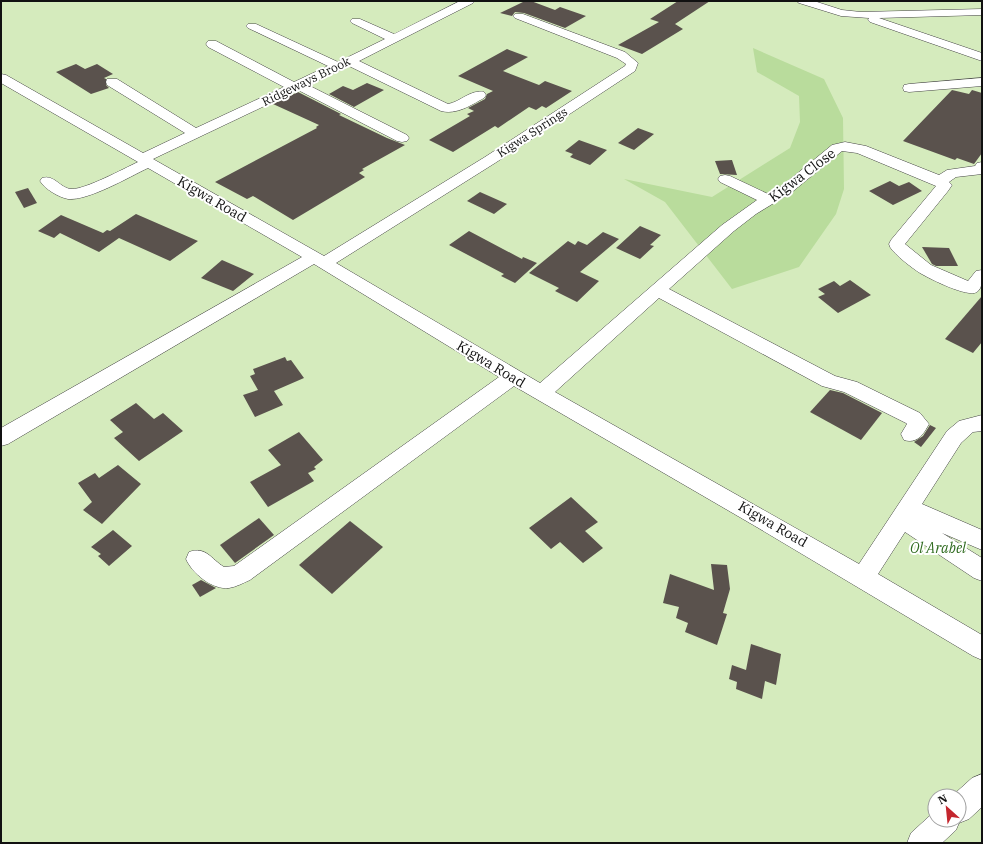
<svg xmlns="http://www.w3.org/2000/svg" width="983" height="844" viewBox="0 0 983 844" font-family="'IBM Plex Serif',serif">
<rect width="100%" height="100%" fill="#fffdf5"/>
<path fill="#d5ebbd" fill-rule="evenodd" d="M 1,1 L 982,1 L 982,843 L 1,843 ZM 935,796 L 959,796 L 959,820 L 935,820 Z"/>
<polygon fill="#b9dc9c" points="753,48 824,79 843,118 844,189 836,214 799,267 732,289 665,202 624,179 712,197 790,148 800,122 799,96 757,72"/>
<g fill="#5a524d">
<polygon points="525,1 531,1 555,10 560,7 586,16 565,28 524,13 515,12 512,16 500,13"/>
<polygon points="678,1 710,1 675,24 683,29 642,54 618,45 659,22 650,19"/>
<polygon points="507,49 528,57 503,71 539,85 545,81 572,91 546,108 542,106 536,110 529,107 498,128 495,126 453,152 429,140 470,116 467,114 474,111 468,108 485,99 487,94 493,91 458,76"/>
<polygon points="76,64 85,69 97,64 113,74 104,78 106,79 106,85 109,88 91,94 56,72"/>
<polygon points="367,83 384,90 354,107 329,94 343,86 353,90"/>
<polygon points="952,90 969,94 972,90 982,93 982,153 974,164 957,158 955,160 903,141"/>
<polygon points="298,92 341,114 339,115 387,138 405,145 362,169 364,170 359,173 365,177 293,220 253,196 247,199 215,182 317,128 316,127 319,125 273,104"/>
<polygon points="638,128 654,134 634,150 618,143"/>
<polygon points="579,140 607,150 590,165 570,157 573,154 565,151"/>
<polygon points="732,160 737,175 720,174 715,161"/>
<polygon points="890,181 899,186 909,182 922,191 893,205 869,191"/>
<polygon points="28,188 37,203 24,208 15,192"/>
<polygon points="480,192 507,204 494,214 467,201"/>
<polygon points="136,214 198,241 170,261 119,238 99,252 60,233 54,238 38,231 61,215 103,233 107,230 110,231"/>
<polygon points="640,226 661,235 650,245 654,246 640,259 616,248"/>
<polygon points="469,231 522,259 523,257 537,263 515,283 501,276 504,274 449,245"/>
<polygon points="603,232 619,239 580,272 599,281 577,302 555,291 559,288 529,273 568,241 575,245 578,241 587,245"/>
<polygon points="922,247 949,248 958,266 936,266 932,264"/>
<polygon points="222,260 254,274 233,291 201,278"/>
<polygon points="850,280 871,295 838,313 818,297 825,294 818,289 834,281 840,286"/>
<polygon points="982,296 982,342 973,353 945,339"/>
<polygon points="285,357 287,361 291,360 304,378 274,391 283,405 255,417 243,395 258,390 250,376 255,374 253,369"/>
<polygon points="830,390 843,393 882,413 861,440 810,412"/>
<polygon points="136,403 154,419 163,413 183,431 139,461 114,438 123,432 110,420"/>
<polygon points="930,425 936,428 921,447 914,442 923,436"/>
<polygon points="299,432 323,460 314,467 316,469 308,473 314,481 268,507 250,482 281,465 268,450"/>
<polygon points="118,465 141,484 102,524 83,510 92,502 78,483 95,473 99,478"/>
<polygon points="571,497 598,522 585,531 603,548 583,563 560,542 551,549 529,528"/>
<polygon points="259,518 274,535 235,563 220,545"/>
<polygon points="350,521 383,547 332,594 299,565"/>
<polygon points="113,530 132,546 109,566 98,556 101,554 91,547"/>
<polygon points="711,564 727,565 730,589 723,613 727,614 717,645 685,632 688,623 676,618 679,607 663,603 670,574 714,590"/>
<polygon points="201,580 216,588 200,597 192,585"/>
<polygon points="751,644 781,654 776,685 765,681 762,699 736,689 737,682 729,679 732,665 746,670"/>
</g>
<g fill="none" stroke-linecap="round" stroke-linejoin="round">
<g stroke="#444" stroke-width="1">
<g id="minor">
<path d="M 460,1 L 475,1 L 473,3 L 359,61 L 448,104 C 460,102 471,89 484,92 L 486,95 L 484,98 C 471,105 457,115 441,111 L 349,66 L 308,85 L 407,135 L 409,138 L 407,141 L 402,142 L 397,141 L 298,90 L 153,159 L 324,256 L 485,157 L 625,66 L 626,64 L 617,58 L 515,18 L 513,16 L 515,14 L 523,14 L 625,52 L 638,63 L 635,71 L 495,163 L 336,263 L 540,383 L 722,225 L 757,200 L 720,182 L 718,179 L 720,176 L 725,175 L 730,176 L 768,194 L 782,186 L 832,145 L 845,142 L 866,146 L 939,175 L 947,170 L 975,166 L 977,163 L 982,162 L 982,174 L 956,177 L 949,182 L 952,185 L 948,191 L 905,244 L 931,265 L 968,281 L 976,271 L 982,270 C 982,277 983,288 977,292 C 968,298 930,279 920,273 C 912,268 895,255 890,247 L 889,244 L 891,240 L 936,186 L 857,153 L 842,151 L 792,192 L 756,214 L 734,231 L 669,289 L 835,376 L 857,382 L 920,413 L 929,424 C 923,435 917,444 904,440 L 901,434 L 907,424 L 906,423 L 844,392 L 822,386 L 659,298 L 555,392 L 859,564 L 947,431 L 959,421 L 982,415 L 982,431 L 973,432 L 961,443 L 922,504 L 982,530 L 982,550 L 942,533 L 982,558 L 982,581 L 974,578 L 905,532 L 878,574 L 982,635 L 982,660 L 973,656 L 755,526 L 514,386 L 250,580 C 243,583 236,587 229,588 C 212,590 192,573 186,559 L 189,552 C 206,546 211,559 224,567 L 234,566 L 499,377 L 314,264 L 8,444 L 1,446 L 1,428 L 302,257 L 148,168 C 129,177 88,201 68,199 C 58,197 45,189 40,181 L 42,178 C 55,174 60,189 72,189 C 86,189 123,169 138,162 L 1,83 L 1,74 L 6,75 L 143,153 L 185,133 L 107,85 L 106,82 L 107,79 L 117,79 L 196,128 L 284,87 L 208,47 L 206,44 L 208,41 L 216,41 L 294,82 L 328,66 L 248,28 L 246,26 L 248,24 L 256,24 L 338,62 L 385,39 L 352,23 L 350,21 L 352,19 L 360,19 L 394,34 Z"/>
<polygon points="797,1 814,1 842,10 861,12 982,9 982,15 879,18 982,53 982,61 870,22 868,20 869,18 841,16 799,3"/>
<polygon points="982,78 982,86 909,92 904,91 903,88 904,85 909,84"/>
<polygon points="982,774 982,807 969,819 959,823 956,830 942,843 907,843 911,833 935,811 935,820 959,820 959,796 952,796 972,778"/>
</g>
</g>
<use href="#minor" fill="#fff" fill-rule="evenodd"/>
</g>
<g text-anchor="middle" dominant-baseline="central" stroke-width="4" stroke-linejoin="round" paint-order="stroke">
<g font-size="12" fill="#111" stroke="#fff">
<text transform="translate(306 81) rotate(-26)">Ridgeways Brook</text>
<text transform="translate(532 132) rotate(-33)">Kigwa Springs</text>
</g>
<g font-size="14" fill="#111" stroke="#fff">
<text transform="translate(802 175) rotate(-37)">Kigwa Close</text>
<text transform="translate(212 199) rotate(30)">Kigwa Road</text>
<text transform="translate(491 364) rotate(31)">Kigwa Road</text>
<text transform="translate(773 524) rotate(30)">Kigwa Road</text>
</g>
<g font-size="14" font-style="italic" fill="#2f6b1f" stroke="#fff">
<text x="938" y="548">Ol Arabel</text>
</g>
</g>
<rect width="983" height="844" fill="none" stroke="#111111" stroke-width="4"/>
<g transform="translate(947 808) rotate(333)"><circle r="19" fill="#ffffff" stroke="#a0a0a0"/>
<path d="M0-3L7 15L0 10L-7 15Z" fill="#c4262e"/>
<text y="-6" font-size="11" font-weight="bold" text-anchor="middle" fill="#111111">N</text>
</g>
</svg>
